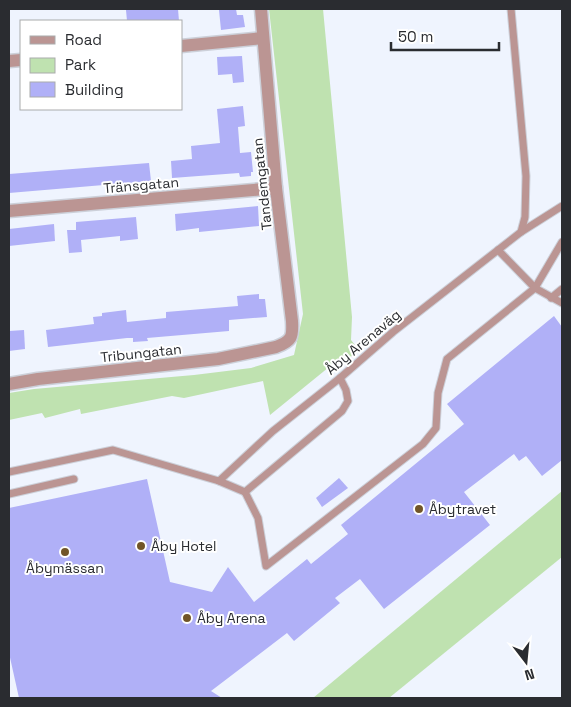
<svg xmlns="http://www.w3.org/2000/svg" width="571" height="707" viewBox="0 0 571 707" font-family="'Space Grotesk',sans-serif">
<rect width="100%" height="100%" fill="#eff4fe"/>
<g fill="#bfe2b0">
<polygon points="269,9 323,9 352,317 351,340 359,350 352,356 334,363 270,415 263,381 184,398 172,396 81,414 80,409 45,418 42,413 9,420 9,393 34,389 194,375 251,368 294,355 303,314"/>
<polygon points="562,491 562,557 389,698 313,698"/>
</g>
<g fill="#b0b0f7">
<polygon points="138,9 178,9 179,21 127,21 126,10"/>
<polygon points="236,9 237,15 243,15 245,27 221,30 219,10"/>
<polygon points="242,56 244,82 233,83 232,74 218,75 217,57"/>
<polygon points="243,106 245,126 238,127 240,153 251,152 253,172 251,172 251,176 240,177 239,173 172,178 171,161 192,159 191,146 220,143 217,109"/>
<polygon points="149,163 151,181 9,193 9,174"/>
<polygon points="258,206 259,226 199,232 199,228 176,231 175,214"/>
<polygon points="136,217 138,239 120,241 120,236 81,240 82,252 69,253 67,230 76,230 76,222"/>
<polygon points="54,224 55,241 9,246 9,229"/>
<polygon points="259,294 259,299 265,299 267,317 229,320 229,331 147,338 148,341 133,342 133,338 127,338 48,347 46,330 94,324 93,317 102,316 102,313 126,310 127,322 166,318 166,312 238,306 237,296"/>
<polygon points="554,316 562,327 562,460 542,476 526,456 519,461 514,454 464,492 490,525 384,609 360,579 335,598 340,603 294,641 287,633 211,691 222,698 19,698 9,653 9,508 147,479 170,582 212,592 228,567 254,602 307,559 311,564 348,534 341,525 464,424 447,404"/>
<polygon points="24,330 25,349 9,351 9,331"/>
<polygon points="339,478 348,488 322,507 316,498"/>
</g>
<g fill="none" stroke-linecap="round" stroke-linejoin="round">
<g stroke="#ccd0d9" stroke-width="9">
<g id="lane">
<polyline points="521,232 562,206"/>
<polyline points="498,250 535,288 562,303"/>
<polyline points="551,298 562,289"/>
<polyline points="9,472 113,450 219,481 273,431 340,378 393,332 521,232 525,217 526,176 511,9"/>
<polyline points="219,481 245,492 342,411 348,401 346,390 340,378"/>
<polyline points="245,492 258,518 266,566 423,444 436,428 438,393 447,359 535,288 562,242"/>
<polyline points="9,494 74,479"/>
</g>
</g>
<g stroke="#ccd0d9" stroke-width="15">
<g id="street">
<polyline points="181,46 263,38"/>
<polyline points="9,61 21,60"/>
<polyline points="9,211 276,188"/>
<path d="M 9,384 L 38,379 L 218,359 L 276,347 C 292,341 293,337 292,321 L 276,188 L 261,9"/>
</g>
</g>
<use href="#lane" stroke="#bb9593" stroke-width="7"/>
<use href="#street" stroke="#bb9593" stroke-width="12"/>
</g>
<g fill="#715528" stroke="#fff" stroke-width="2">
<circle cx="419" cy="509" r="5"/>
<circle cx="141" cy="546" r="5"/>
<circle cx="65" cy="552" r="5"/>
<circle cx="187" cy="618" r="5"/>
</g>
<g text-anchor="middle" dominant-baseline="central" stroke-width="4" stroke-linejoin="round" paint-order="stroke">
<g font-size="14" fill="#2a2c30" stroke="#fff">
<text transform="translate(262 184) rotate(-96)">Tandemgatan</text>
<text transform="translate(141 185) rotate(-5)">Tränsgatan</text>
<text transform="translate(363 342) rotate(-40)">Åby Arenaväg</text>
<text transform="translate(141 353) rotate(-6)">Tribungatan</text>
</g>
<g font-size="14" fill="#2a2c30" stroke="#fff" text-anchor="start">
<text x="429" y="509">Åbytravet</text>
<text x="151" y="546">Åby Hotel</text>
<text x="65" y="568" text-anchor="middle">Åbymässan</text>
<text x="197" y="618">Åby Arena</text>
</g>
</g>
<rect width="571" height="707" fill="none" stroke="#2a2c30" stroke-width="20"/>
<rect x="20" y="20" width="162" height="90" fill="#ffffff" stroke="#aaabac"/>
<rect x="30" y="36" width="25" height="8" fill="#bb9593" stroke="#aaabac"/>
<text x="65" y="45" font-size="15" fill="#2a2c30">Road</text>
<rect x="30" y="58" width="25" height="15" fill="#bfe2b0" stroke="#aaabac"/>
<text x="65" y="70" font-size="15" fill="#2a2c30">Park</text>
<rect x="30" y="82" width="25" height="15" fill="#b0b0f7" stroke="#aaabac"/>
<text x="65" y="95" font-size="15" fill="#2a2c30">Building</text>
<g transform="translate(526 662) rotate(164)" stroke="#ffffff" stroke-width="4" paint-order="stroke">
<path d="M0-4L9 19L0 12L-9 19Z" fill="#2a2c30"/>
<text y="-8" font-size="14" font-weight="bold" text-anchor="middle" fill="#2a2c30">N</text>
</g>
<path d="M391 42v8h108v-8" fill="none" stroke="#2a2c30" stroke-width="2.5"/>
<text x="398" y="42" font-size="15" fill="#2a2c30" stroke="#ffffff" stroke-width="4" paint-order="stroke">50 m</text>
</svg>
